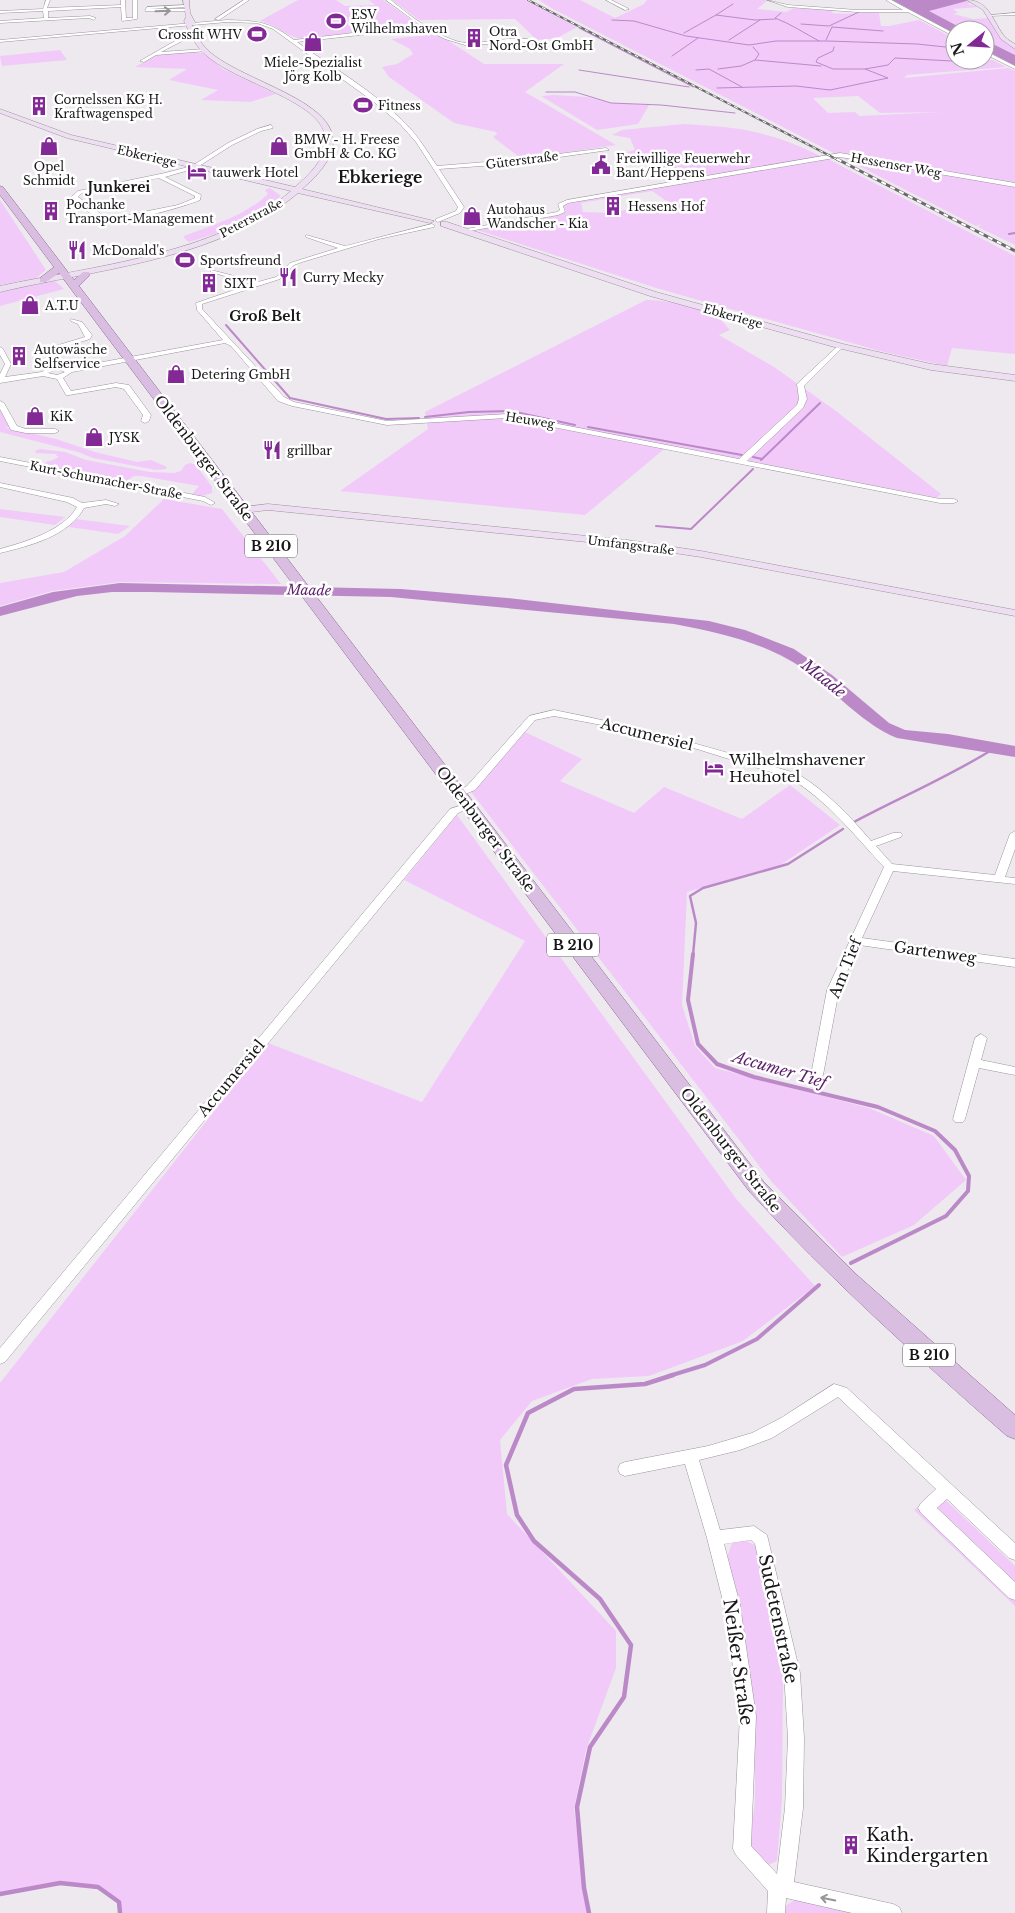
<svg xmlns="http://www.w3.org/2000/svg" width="1015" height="1913" viewBox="0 0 1015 1913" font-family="'Libre Baskerville',serif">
<rect width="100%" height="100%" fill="#eee9ef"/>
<g fill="#f1cafa" fill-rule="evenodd">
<path d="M 298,0 L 336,0 L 345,6 L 375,5 L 369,0 L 383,0 L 418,24 L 303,39 C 288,38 277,25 260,21 Z"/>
<polygon points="392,0 525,0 577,27 557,38 537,40 515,19 419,20"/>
<path d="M 539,0 L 580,0 L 615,18 L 644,4 L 647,0 L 765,0 L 767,1 L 757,9 L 786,12 L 794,8 L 834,10 L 831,13 C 848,15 862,12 879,13 L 881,26 L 889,26 L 919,20 L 955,39 L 954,60 L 993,60 L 1006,67 L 907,75 L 904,78 L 1008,68 L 1015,71 L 1015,184 L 1007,183 L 999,192 L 1005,186 L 1015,187 L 1015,245 L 978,227 L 981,224 L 976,226 L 553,9 ZM 858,96 L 880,113 L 943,112 L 860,116 L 855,112 L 828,113 L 813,98 Z"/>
<polygon points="968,1 970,2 968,4 978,7 953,9 958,13 953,14 973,19 988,18 999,37 1015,49 1015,55 985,40 985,30 965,30 928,11"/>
<polygon points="438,34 484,64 564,64 525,92 616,145 522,159 493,137 497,134 496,132 454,123 389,77 382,67 397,64 413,54 410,49 391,39"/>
<polygon points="60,50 67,60 2,66 0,56"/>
<polygon points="193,52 204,53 223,69 276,94 250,102 201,100 218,90 169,80 187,69 135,67 156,55"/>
<polygon points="553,95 587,97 611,103 649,105 638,124 597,130 541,96"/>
<path d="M 683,124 C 738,127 772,131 822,157 L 674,183 L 627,152 L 635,150 L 630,138 L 612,135 L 622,130 Z"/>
<path d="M 828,159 L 1015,256 L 1015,354 L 952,348 L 947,366 L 880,351 L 656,288 L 474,229 L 561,214 L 566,211 L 563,205 L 565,204 ZM 652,191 L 668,202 L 609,213 L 583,212 L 581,203 Z"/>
<path d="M 270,188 L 281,196 C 256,219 221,233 189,242 L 184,238 L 184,236 C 213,225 245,216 268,194 L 265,190 Z"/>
<polygon points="0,200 46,270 36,278 0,285"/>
<polygon points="55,281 64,289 0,306 0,291"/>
<path d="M 646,300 C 664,300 700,306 716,316 C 721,319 726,326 730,330 L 719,335 L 774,367 L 836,411 L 941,494 L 937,498 L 669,445 L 585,515 L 340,491 L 428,429 L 425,412 Z"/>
<polygon points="0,408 10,427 4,427 56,439 95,452 137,462 151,460 167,467 166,469 156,470 93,458 78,452 0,432"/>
<path d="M 40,449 L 65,452 L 86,460 L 150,472 L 174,473 L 181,471 L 185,465 L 190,463 L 196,465 L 212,487 L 212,493 L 202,496 L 192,494 L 199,486 L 141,476 L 134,476 L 126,481 L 41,465 C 47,460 53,462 59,456 L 56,456 L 57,454 L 36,453 L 35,451 Z"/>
<polygon points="164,499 222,509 281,584 120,582 52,591 0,606 0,583 64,572 125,536"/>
<polygon points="0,509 65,517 55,525 0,517"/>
<polygon points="76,519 130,526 118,534 69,527"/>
<polygon points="525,732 582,759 560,781 634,813 664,787 742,819 790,785 840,825 782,864 687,892 682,1005 695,1046 715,1068 869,1108 934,1136 966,1180 914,1225 842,1257 771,1181 471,792"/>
<polygon points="457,815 737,1200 815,1286 743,1341 649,1376 592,1379 532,1401 500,1440 507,1514 616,1631 616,1668 586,1750 574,1809 588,1913 120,1913 119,1902 98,1887 60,1883 0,1894 0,1383 268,1043 422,1102 525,941 404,880"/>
<polygon points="937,1492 1015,1566 1015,1606 914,1510"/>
<polygon points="744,1540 757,1546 783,1673 782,1799 777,1861 766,1866 756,1857 750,1842 755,1801 755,1720 727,1557 732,1543"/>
<polygon points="796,1899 859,1913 781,1913 781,1909"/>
</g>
<g fill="#bc89c8">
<polygon points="892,0 966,0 967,1 929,11 965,30 955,30 955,34"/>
<polygon points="985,40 1015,55 1015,66 985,50"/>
<path d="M 120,583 L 401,589 L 507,598 L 709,621 L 745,630 L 794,649 L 832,675 L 889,723 L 905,730 L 948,734 L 1015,746 L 1015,757 L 897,738 C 865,725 839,696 812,675 C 772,644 722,633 674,624 L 391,597 L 150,592 L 112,592 L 77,596 L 0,616 L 0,607 L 53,592 Z"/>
</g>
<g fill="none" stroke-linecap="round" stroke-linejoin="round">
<g stroke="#bc89c8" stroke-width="1">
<polyline points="733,4 716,15 755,20 776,19"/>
<path d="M 781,13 L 775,18 C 791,24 804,33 819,41"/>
<polyline points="612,20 634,21 686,36 749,45 776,41 827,41 917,44 955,48"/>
<polyline points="801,24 829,26 859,12"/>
<polyline points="832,27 883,31"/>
<polyline points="579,28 693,87"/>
<polyline points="684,33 716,15"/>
<polyline points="729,40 760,20"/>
<polyline points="826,40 832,27"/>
<polyline points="753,47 759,54 755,60"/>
<polyline points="834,47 833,51 818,58 816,62 833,69 865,69"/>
<polyline points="672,56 698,38"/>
<polyline points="718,69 741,66 755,60 821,66"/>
<polyline points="579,70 689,87"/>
<polyline points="696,70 709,69 742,87"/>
<polyline points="717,88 796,86 830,90 888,78 865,69 888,65 895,58 952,61"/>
<polyline points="546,92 575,92 611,103 661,105 735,113"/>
</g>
<g stroke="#bc89c8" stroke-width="2">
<polyline points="1009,234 1015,233"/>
<polyline points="226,325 290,398 386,419 419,418"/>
<polyline points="425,417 469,412 511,411 575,425"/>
<polyline points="588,427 742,455"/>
<polyline points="753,457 762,459"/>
<polyline points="761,460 820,403"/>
<polyline points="656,526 691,529 753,469"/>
</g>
<g stroke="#bc89c8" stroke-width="2.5">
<path d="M 854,822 C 899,798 946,778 990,751"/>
<polyline points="693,955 696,923 690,896 703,888 788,864 843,829"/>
</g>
<g stroke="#bc89c8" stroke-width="4">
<polyline points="693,954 688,1000 698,1044 717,1064 754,1077 878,1107 935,1131 955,1150 969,1176 968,1191 946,1216 851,1263"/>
<polyline points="669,1376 705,1365 757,1339 819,1285"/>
</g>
<g stroke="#bc89c8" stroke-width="4.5">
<polyline points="0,1894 60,1883 98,1887 119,1902 120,1913"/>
<polyline points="589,1913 584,1888 577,1807 590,1747 624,1697 631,1645 600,1599 534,1541 517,1515 506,1465 528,1413 574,1389 645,1384 673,1375"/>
</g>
<g stroke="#9a959b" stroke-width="1">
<g id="street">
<polygon points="46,0 50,0 47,8 121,5 121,0 125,0 126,18 133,18 133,0 137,0 137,19 122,21 121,7 48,11 48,18 90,16 96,18 94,20 89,18 0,23 0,21 44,18 43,11 0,13 0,11 43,9"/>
<polygon points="244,0 249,0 219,20 215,19"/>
<path d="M 386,0 L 391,0 C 408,15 443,41 466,43 C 488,44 517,33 538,42 L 465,45 L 445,39 L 423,28 L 297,42 C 332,67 376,93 405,123 C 418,136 427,151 437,166 L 510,160 L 606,148 L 609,150 L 510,164 L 439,169 L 464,207 L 460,213 L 438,222 L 436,221 L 436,219 L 456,211 L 458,207 L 416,142 L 400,124 L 374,102 L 273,29 L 257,23 L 227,22 L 0,42 L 0,40 L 227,20 C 258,21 268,21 294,40 L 420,25 Z"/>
<polygon points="606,0 611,0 629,9 625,10"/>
<polygon points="767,0 788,5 857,10 903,10 886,0 891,0 955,34 955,37 908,12 857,12 788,7"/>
<polygon points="187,5 189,7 149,9 189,9 187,11 145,11 147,7"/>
<polygon points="1015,13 1015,15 989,16 991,15"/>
<polygon points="192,35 194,37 186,39 161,52 205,49 207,51 156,55 144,62 140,61 182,37"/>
<polygon points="985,51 1015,66 1015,69 985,54"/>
<path d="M 271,125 L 273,128 L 261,131 L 232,145 L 196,168 L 165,177 L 201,195 L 200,200 C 183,207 118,226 102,220 C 94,218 78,203 71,197 L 78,191 L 165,173 L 192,166 L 228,143 L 257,129 ZM 159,178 L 195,196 L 195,198 L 178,205 L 113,218 L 105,217 L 78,197 L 82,193 Z"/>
<polygon points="840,153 1015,183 1015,187 840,157 568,203 563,206 565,212 558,215 464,232 461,230 557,212 560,210 558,204 567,200"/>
<path d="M 432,224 L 435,226 L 434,227 L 379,239 L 302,262 L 294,265 L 280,279 L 202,304 L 202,309 L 284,397 L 294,402 L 387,421 L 507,414 L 739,459 L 797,405 L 799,399 L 797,384 L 839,345 L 843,345 L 843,347 L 804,386 L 807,399 L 803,408 L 747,461 L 940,499 L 954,499 L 958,501 L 954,503 L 940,503 L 507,418 L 387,425 L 292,406 L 278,401 L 231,346 L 225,343 L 72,372 L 63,378 L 71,391 L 116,383 L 129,385 L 151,415 L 149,421 L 145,423 L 141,421 L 143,415 L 124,389 L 116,387 L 69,395 L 66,395 L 57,379 L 43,376 L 0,383 L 0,374 L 5,364 L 0,355 L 0,347 L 3,349 L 11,364 L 5,377 L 42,372 L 45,369 L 55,366 L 57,363 L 51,353 L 52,347 L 85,337 L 78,324 L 71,321 L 71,319 L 82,322 L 92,335 L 90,339 L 57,349 L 57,353 L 63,363 L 62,366 L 70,368 L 223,340 L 197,310 L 196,303 L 252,284 L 211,272 L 211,270 L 258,282 L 276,277 L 290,263 L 338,248 L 306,237 L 306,235 L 345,246 ZM 58,369 L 65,372 L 57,375 L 48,373 Z"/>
<polygon points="0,401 4,403 17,426 26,429 55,429 59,431 55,433 26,433 11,430 0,409"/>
<polygon points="0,457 205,497 215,503 211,505 203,501 0,461"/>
<path d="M 0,483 L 73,498 L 82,503 L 106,500 L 119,504 L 115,506 L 106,504 L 84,508 C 69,536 29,546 0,553 L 0,549 C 25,542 63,531 77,507 L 67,502 L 0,487 Z"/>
<path d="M 554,710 C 637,726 717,749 798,774 C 827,792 849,815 871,841 L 893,833 L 901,833 L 902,835 L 901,837 L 876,846 L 892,864 L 995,875 L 1010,834 L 1015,831 L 1015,849 L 1005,877 L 1015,878 L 1015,884 L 893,871 L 862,938 L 1015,959 L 1015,967 L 859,945 L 839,990 L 823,1075 L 821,1078 L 813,1078 L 811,1075 L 827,990 L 884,867 C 854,835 828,801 790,778 L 697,749 L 607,726 L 554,716 L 535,720 L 475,790 L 463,795 L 455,795 L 454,793 L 467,786 L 529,716 Z"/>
<polygon points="468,803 473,806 458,813 5,1362 0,1364 0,1348 450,809"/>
<polygon points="981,1034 987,1038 981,1060 1015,1067 1015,1075 979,1068 965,1119 963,1122 955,1122 953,1119 975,1038"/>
<path d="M 834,1384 L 847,1388 L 1015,1543 L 1015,1560 L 1009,1558 L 947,1499 L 937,1508 L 1015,1582 L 1015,1600 L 1009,1598 L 921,1513 L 918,1508 L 921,1503 L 936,1489 L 838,1397 L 772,1438 L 740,1450 L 699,1460 L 720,1530 L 754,1526 L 767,1535 L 800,1673 L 804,1738 L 803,1808 L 794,1882 L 893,1904 L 899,1907 L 902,1913 L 852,1913 L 786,1898 L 785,1913 L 767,1913 L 768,1891 L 736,1855 L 733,1849 L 740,1716 L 724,1605 L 707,1538 L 685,1464 L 625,1476 L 620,1474 L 618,1469 L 620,1464 L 625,1462 L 708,1446 L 752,1433 L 781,1418 ZM 751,1540 L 755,1544 L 784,1673 L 788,1738 L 785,1808 L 777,1874 L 751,1846 L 756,1716 L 740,1605 L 724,1544 Z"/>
</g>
</g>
<g stroke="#9a959b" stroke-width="1">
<g id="secondary">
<path d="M 183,0 L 189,0 L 190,13 L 196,24 L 192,25 C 197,36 202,46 211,53 C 257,91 394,111 302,189 L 434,221 L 430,223 L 298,193 C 219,260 97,269 0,292 L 0,286 C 92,266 216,255 291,191 L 67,138 L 0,113 L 0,109 L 71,135 L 295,187 C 386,111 251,94 207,56 C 195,46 190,34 184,21 L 186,17 Z"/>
<path d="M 967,0 C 990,0 993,23 1005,37 C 1008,40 1012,42 1015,44 L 1015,49 L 1001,39 L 983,10 Z"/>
<polygon points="441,222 447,222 656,292 843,344 931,364 1015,375 1015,381 931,370 838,348 650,296 441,226"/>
<polygon points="268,504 627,540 701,551 1015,610 1015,616 701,557 627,546 268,510 243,513 238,510 243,507"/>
</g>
</g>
<g stroke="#86678f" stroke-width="1">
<path id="primary" d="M 0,186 L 3,187 L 74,280 L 83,272 L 89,272 L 89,276 L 79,286 L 763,1181 L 857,1275 L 1015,1415 L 1015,1439 L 1007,1436 C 918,1358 830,1279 749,1191 L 59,273 L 46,282 L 40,282 L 40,278 L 54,267 L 0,195 Z"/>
</g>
<use href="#street" fill="#fff" fill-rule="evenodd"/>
<use href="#secondary" fill="#eddef1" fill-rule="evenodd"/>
<use href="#primary" fill="#dabee2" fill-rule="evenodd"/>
<g stroke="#6b686c" stroke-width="2">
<polyline id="rail-far1" points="528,0 840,161"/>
</g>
<g stroke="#6b686c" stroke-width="3">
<polyline id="rail" points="837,159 1015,251"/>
</g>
<use href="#rail-far1" stroke="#fff" stroke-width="1" stroke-dasharray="4" stroke-linecap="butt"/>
<use href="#rail" stroke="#fff" stroke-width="2" stroke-dasharray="5" stroke-linecap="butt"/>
</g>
<defs><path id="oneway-shaft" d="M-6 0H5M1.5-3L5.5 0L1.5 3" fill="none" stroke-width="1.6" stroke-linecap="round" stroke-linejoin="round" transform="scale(1.25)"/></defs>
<g stroke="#979697">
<use href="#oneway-shaft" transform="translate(163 11) rotate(-2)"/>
<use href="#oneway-shaft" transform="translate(828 1899) rotate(-168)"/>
</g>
<defs>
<g id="stadium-bare" transform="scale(1.5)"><path d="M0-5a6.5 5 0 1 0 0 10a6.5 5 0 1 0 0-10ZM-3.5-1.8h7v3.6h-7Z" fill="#822996" stroke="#fff" stroke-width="2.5" paint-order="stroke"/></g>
<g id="building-bare" transform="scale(1.5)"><path d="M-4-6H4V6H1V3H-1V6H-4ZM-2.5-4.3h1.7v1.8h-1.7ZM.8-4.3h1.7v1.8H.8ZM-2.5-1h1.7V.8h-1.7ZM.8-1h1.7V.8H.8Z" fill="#822996" stroke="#fff" stroke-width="2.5" paint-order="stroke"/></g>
<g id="shop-bare" transform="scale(1.5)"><path d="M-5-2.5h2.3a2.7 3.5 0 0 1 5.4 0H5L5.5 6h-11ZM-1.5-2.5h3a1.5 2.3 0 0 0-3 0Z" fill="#822996" stroke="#fff" stroke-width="2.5" paint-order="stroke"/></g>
<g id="civic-bare" transform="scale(1.5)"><path d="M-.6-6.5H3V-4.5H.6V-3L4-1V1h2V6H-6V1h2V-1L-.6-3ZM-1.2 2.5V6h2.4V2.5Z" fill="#822996" stroke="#fff" stroke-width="2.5" paint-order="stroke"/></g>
<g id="hotel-bare" transform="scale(1.5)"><path d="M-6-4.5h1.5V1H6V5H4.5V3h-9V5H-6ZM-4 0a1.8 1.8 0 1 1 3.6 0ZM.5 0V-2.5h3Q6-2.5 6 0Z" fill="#822996" stroke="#fff" stroke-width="2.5" paint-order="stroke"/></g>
<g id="restaurant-bare" transform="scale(1.5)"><path d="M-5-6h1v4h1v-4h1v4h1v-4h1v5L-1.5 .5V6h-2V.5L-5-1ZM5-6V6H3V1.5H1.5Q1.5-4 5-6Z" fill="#822996" stroke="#fff" stroke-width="2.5" paint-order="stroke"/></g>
</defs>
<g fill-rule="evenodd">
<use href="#stadium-bare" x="336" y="21"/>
<use href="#stadium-bare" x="257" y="34"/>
<use href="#building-bare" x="474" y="38"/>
<use href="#shop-bare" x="313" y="42"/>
<use href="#stadium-bare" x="363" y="105"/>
<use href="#building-bare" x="39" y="106"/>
<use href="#shop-bare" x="49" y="146"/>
<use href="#shop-bare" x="279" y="146"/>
<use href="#civic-bare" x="601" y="165"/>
<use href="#hotel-bare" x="197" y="172"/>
<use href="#building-bare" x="613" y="206"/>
<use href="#building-bare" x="51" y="211"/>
<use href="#shop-bare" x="472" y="216"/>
<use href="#restaurant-bare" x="77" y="250"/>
<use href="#stadium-bare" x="185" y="260"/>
<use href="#restaurant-bare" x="288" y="277"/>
<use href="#building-bare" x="209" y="283"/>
<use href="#shop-bare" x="30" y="305"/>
<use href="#building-bare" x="19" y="356"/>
<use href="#shop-bare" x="176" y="374"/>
<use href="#shop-bare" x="35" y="416"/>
<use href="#shop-bare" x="94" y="437"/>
<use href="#restaurant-bare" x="272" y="450"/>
<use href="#hotel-bare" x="714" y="768"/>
<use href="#building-bare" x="851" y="1845"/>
</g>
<g text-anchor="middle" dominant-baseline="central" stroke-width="5" stroke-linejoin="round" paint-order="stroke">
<g font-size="12" fill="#181618" stroke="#fff" text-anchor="start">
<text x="351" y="14">ESV<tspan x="351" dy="14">Wilhelmshaven</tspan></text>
<text x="489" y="31">Otra<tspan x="489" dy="14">Nord-Ost GmbH</tspan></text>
<text x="242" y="34" text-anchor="end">Crossfit WHV</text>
<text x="313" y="62" text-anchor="middle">Miele-Spezialist<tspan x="313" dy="14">Jörg Kolb</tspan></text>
<text x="54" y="99">Cornelssen KG H.<tspan x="54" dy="14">Kraftwagensped</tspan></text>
<text x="378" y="105">Fitness</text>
<text x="294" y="139">BMW - H. Freese<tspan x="294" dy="14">GmbH &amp; Co. KG</tspan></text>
<text x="616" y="158">Freiwillige Feuerwehr<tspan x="616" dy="14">Bant/Heppens</tspan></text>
<text x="49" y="166" text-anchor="middle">Opel<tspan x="49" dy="14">Schmidt</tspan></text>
<text x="212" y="172">tauwerk Hotel</text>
<text x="66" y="204">Pochanke<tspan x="66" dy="14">Transport-Management</tspan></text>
<text x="628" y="206">Hessens Hof</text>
<text x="487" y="209">Autohaus<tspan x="487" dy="14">Wandscher - Kia</tspan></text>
<text x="92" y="250">McDonald's</text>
<text x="200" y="260">Sportsfreund</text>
<text x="303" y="277">Curry Mecky</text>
<text x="224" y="283">SIXT</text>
<text x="45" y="305">A.T.U</text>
<text x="34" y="349">Autowäsche<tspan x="34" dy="14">Selfservice</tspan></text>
<text x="191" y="374">Detering GmbH</text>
<text x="50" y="416">KiK</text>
<text x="109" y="437">JYSK</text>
<text x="287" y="450">grillbar</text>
</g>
<g font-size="12" fill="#181618" stroke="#fff">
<text transform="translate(147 156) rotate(13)">Ebkeriege</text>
<text transform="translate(522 160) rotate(-7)">Güterstraße</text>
<text transform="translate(896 165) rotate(10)">Hessenser Weg</text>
<text transform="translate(251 218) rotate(-28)">Peterstraße</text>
<text transform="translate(733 316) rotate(16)">Ebkeriege</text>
<text transform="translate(530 420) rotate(9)">Heuweg</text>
<text transform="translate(106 480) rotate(11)">Kurt-Schumacher-Straße</text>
<text transform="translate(631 545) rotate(7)">Umfangstraße</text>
</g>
<g font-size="14" font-weight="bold" fill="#181618" stroke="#fff">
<text x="119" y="187">Junkerei</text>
<text x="265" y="316">Groß Belt</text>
</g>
<g fill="#fff" stroke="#5d5c5d" stroke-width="1">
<rect x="245" y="534.5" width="52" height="23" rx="4"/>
<rect x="547" y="933.5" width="52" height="23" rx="4"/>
<rect x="903" y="1343.5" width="52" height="23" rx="4"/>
</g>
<g font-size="14" font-weight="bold" fill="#181618">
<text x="271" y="546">B 210</text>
<text x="573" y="945">B 210</text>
<text x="929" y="1355">B 210</text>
</g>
<g font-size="14" font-style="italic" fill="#5e216c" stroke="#fff">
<text transform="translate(309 590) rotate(1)">Maade</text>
</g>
<g font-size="15" fill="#181618" stroke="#fff">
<text transform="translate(204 458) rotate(53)">Oldenburger Straße</text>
<text transform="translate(647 734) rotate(14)">Accumersiel</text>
<text transform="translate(486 829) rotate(53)">Oldenburger Straße</text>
<text transform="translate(935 952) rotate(8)">Gartenweg</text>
<text transform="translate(845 968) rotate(-68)">Am Tief</text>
<text transform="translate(231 1078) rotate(-50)">Accumersiel</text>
<text transform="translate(731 1150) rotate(52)">Oldenburger Straße</text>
</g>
<g font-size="15" fill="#181618" stroke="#fff" text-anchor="start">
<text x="729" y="759">Wilhelmshavener<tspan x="729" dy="17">Heuhotel</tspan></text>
</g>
<g font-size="16" font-weight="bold" fill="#181618" stroke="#fff">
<text x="380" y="177">Ebkeriege</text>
</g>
<g font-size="16" font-style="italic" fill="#5e216c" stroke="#fff">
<text transform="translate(824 678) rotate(38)">Maade</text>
<text transform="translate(780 1069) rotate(16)">Accumer Tief</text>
</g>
<g font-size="18" fill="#181618" stroke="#fff">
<text transform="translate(778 1619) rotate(78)">Sudetenstraße</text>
<text transform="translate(738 1662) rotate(82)">Neißer Straße</text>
</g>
<g font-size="18" fill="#181618" stroke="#fff" text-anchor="start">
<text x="866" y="1835">Kath.<tspan x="866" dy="21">Kindergarten</tspan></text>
</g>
</g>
<g transform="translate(970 45) rotate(252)"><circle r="24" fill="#ffffff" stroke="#a3a2a3"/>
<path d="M0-4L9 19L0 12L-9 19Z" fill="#822996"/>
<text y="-8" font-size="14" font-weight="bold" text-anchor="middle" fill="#181618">N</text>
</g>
</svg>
